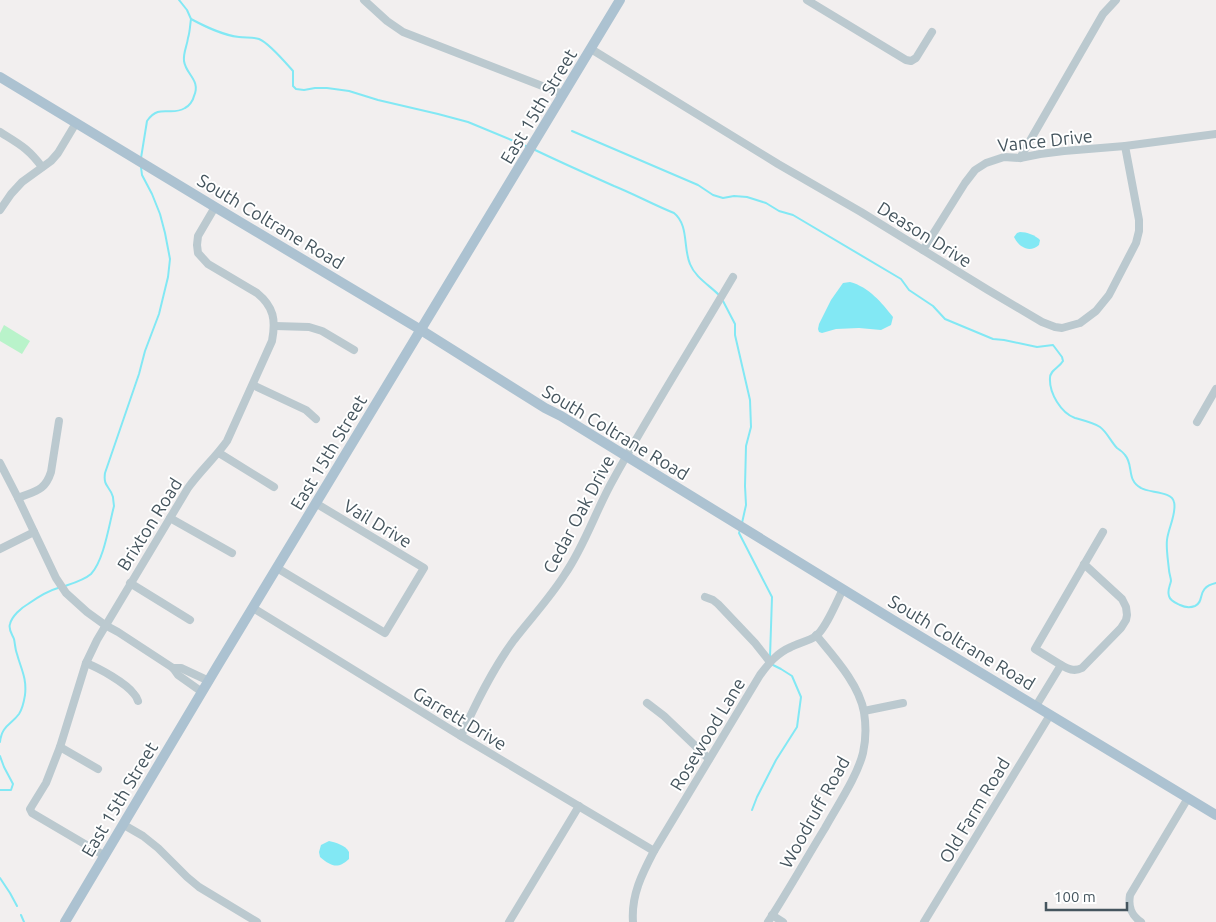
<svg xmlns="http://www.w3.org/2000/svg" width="1216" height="922" viewBox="0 0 1216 922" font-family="Ubuntu,sans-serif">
<rect width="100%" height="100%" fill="#f2efef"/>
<polygon fill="#b9f3ca" points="4,325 30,341 22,354 0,341 0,333"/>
<g fill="#82e8f4">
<path d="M 1020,232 C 1027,232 1035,235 1040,240 L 1039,245 C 1030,253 1019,248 1014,237 L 1017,233 Z"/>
<path d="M 850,282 C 869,287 882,303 893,317 L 891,325 L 881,330 L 859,328 L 836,329 L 822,333 L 819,332 L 818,329 L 819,324 L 831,300 L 843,283 Z"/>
<path d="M 329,841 C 337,843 345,845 349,852 L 349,859 C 338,869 332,867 320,857 L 319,852 L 321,845 Z"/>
</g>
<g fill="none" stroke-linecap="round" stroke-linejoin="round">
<g stroke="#82e8f4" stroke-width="2">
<polyline points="179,0 187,10 191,19"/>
<path d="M 191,19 C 206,27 222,35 239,37 C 245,38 253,37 259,39 C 269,43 285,62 293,71 L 293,86 L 296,89 L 304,90 L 315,88 L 327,88 L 349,91 L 378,100 L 438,114 L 468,122 L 526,146"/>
<path d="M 572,131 L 698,185 L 713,195 L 723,198 L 734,196 L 747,197 L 766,203 L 779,211 L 793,215 L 901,279 L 909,290 L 933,306 L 945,319 L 993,339 L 1004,340 L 1037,347 L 1053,345 L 1062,357 L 1063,361 C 1059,368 1050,370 1050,378 C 1049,393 1061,413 1075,418 C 1082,420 1094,423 1100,427 C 1107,432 1111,442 1117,448 C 1120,450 1123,452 1125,455 C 1134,465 1126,480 1141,488 C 1149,493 1172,491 1174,502 C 1177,513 1168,529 1167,540 C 1166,549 1168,560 1169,570 C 1169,573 1171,578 1171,581 C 1170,586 1167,590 1169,596 C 1170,601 1176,603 1180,605 C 1184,607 1190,608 1195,606 C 1206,601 1195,588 1216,583"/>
<path d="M 533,149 C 560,162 587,174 614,186 C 634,194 654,205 674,213 C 689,225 683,248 690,264 C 695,277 709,285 719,295"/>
<path d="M 141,158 L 147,121 C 160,103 170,117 185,108 C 189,106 193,101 194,96 C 201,80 186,75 184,61 C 183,53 187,46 188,38 C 190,32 190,25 191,19"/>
<polyline points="723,301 735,324 735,335 750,400 751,427 746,446 745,486 746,505 742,523"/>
<polyline points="740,530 739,533 772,597 770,657"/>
<path d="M 65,586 C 74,583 84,580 91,574 C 104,560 109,525 114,506 C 114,506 113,498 113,497 C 110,486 103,487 105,473 L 139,374 L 145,351 L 159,314 L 168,277 L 170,259 L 165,233 L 160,214 L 152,194 L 142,175 L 141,167"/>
<path d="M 0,742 C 2,725 11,725 19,714 C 23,708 24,701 25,695 C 27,678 21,669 17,654 C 15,649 15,643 14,639 C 12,634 8,629 10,624 C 12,616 21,608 28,604 C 38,597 47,591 58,588"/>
<polyline points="0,756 4,767 13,784 11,790 0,790"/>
<polyline points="752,810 757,797 776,760 797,727 801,697 792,676 781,669 771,664"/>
<polyline points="0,878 10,893 17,906"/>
<polyline points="21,915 24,922"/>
</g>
<g stroke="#bbc9cf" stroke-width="8">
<polyline points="364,0 387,21 403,32 563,94"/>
<polyline points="807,0 906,60 911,61 916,58 932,32"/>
<polyline points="591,49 778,164 861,212 988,290 1042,322 1055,327 1062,328 1080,323 1096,311 1109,295 1136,243 1139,231 1139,220 1125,146"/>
<path d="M 0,132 C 19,144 28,148 42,167"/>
<polyline points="1020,158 1103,14 1116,0"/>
<polyline points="0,210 11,194 22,182 51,161 58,153 76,123"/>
<polyline points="923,250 965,183 975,170 986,163 1004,157 1020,158 1040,154 1064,151 1125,146 1216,134"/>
<polyline points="275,326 309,327 322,331 354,350"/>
<polyline points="253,385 306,410 316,419"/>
<polyline points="1197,422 1216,389"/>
<polyline points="219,453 274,487"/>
<polyline points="0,463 18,498 56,578 66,593 87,612 105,625 118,632 173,668 178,675 202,692"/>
<path d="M 18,498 C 35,491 45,491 51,472 L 59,421"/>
<polyline points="170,518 232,553"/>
<polyline points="0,549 34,532"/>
<polyline points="277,568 385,633 424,568 317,504"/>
<polyline points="130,583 190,620"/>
<polyline points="705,597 713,600 718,604 755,643 770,662"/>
<polyline points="253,608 461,736 654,851"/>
<path d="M 86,663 C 99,668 126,683 134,694 C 136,696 137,698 138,701"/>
<path d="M 1061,665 C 1068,669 1074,672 1082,668 L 1121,628 L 1126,620 L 1127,615 L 1126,607 L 1122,599 L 1084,564"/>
<polyline points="173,668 181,668 209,681"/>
<polyline points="647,703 664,716 709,759"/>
<polyline points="1036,706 1061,665 1035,649 1103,532"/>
<polyline points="864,711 903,703"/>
<path d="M 461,736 C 476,703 492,670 514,640 C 531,618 550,598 565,574 C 585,545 596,510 613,480 C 651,411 693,345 733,277"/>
<polyline points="60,747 98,769"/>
<polyline points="124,825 143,836 158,848 187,877 199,887 257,922"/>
<path d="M 105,856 L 32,813 L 30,809 L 46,783 L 60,747 L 86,663 L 97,640 L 188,488 C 200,471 215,458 227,441 L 272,341 C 276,320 274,307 257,293 L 208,264 L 198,253 L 197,245 L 198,236 L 215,207"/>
<polyline points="772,915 783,922"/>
<polyline points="509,922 579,806"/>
<path d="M 633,922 C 631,895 642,874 654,851 L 760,675 C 769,663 777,653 791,647 C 799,643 809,641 816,636 C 826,628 837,601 843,589"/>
<path d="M 768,922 C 788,891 806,859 825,828 C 837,806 857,777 863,753 C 866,740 866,725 864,712 C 859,684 834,657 816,635"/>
<polyline points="924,922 1050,715"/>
<path d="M 1141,922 C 1131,915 1128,907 1130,895 L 1188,798"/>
</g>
<g stroke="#acc2d1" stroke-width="10">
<polyline points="0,77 215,207 421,330 545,408 561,416 893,620 1216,815"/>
<polyline points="65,922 218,665 620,0"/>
</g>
</g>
<g text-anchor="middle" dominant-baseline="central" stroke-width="4" stroke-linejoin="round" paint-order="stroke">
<g font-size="18" fill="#45555e" stroke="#fff">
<text transform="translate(538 106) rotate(-59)">East 15th Street</text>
<text transform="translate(1045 140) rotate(-6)">Vance Drive</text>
<text transform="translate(271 221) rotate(31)">South Coltrane Road</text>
<text transform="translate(925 234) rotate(32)">Deason Drive</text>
<text transform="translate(616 432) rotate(31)">South Coltrane Road</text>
<text transform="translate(328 452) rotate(-59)">East 15th Street</text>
<text transform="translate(578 514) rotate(-62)">Cedar Oak Drive</text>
<text transform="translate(378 523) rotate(31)">Vail Drive</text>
<text transform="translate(149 524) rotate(-58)">Brixton Road</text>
<text transform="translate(962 642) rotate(31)">South Coltrane Road</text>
<text transform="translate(460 718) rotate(31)">Garrett Drive</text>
<text transform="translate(707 734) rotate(-59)">Rosewood Lane</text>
<text transform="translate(119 799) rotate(-59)">East 15th Street</text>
<text transform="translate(974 810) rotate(-59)">Old Farm Road</text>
<text transform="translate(814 812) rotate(-61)">Woodruff Road</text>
</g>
</g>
<path d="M1046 902v8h81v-8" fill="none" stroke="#45555e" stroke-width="2.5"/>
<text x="1054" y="902" font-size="15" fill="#45555e" stroke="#ffffff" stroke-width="4" paint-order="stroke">100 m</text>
</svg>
